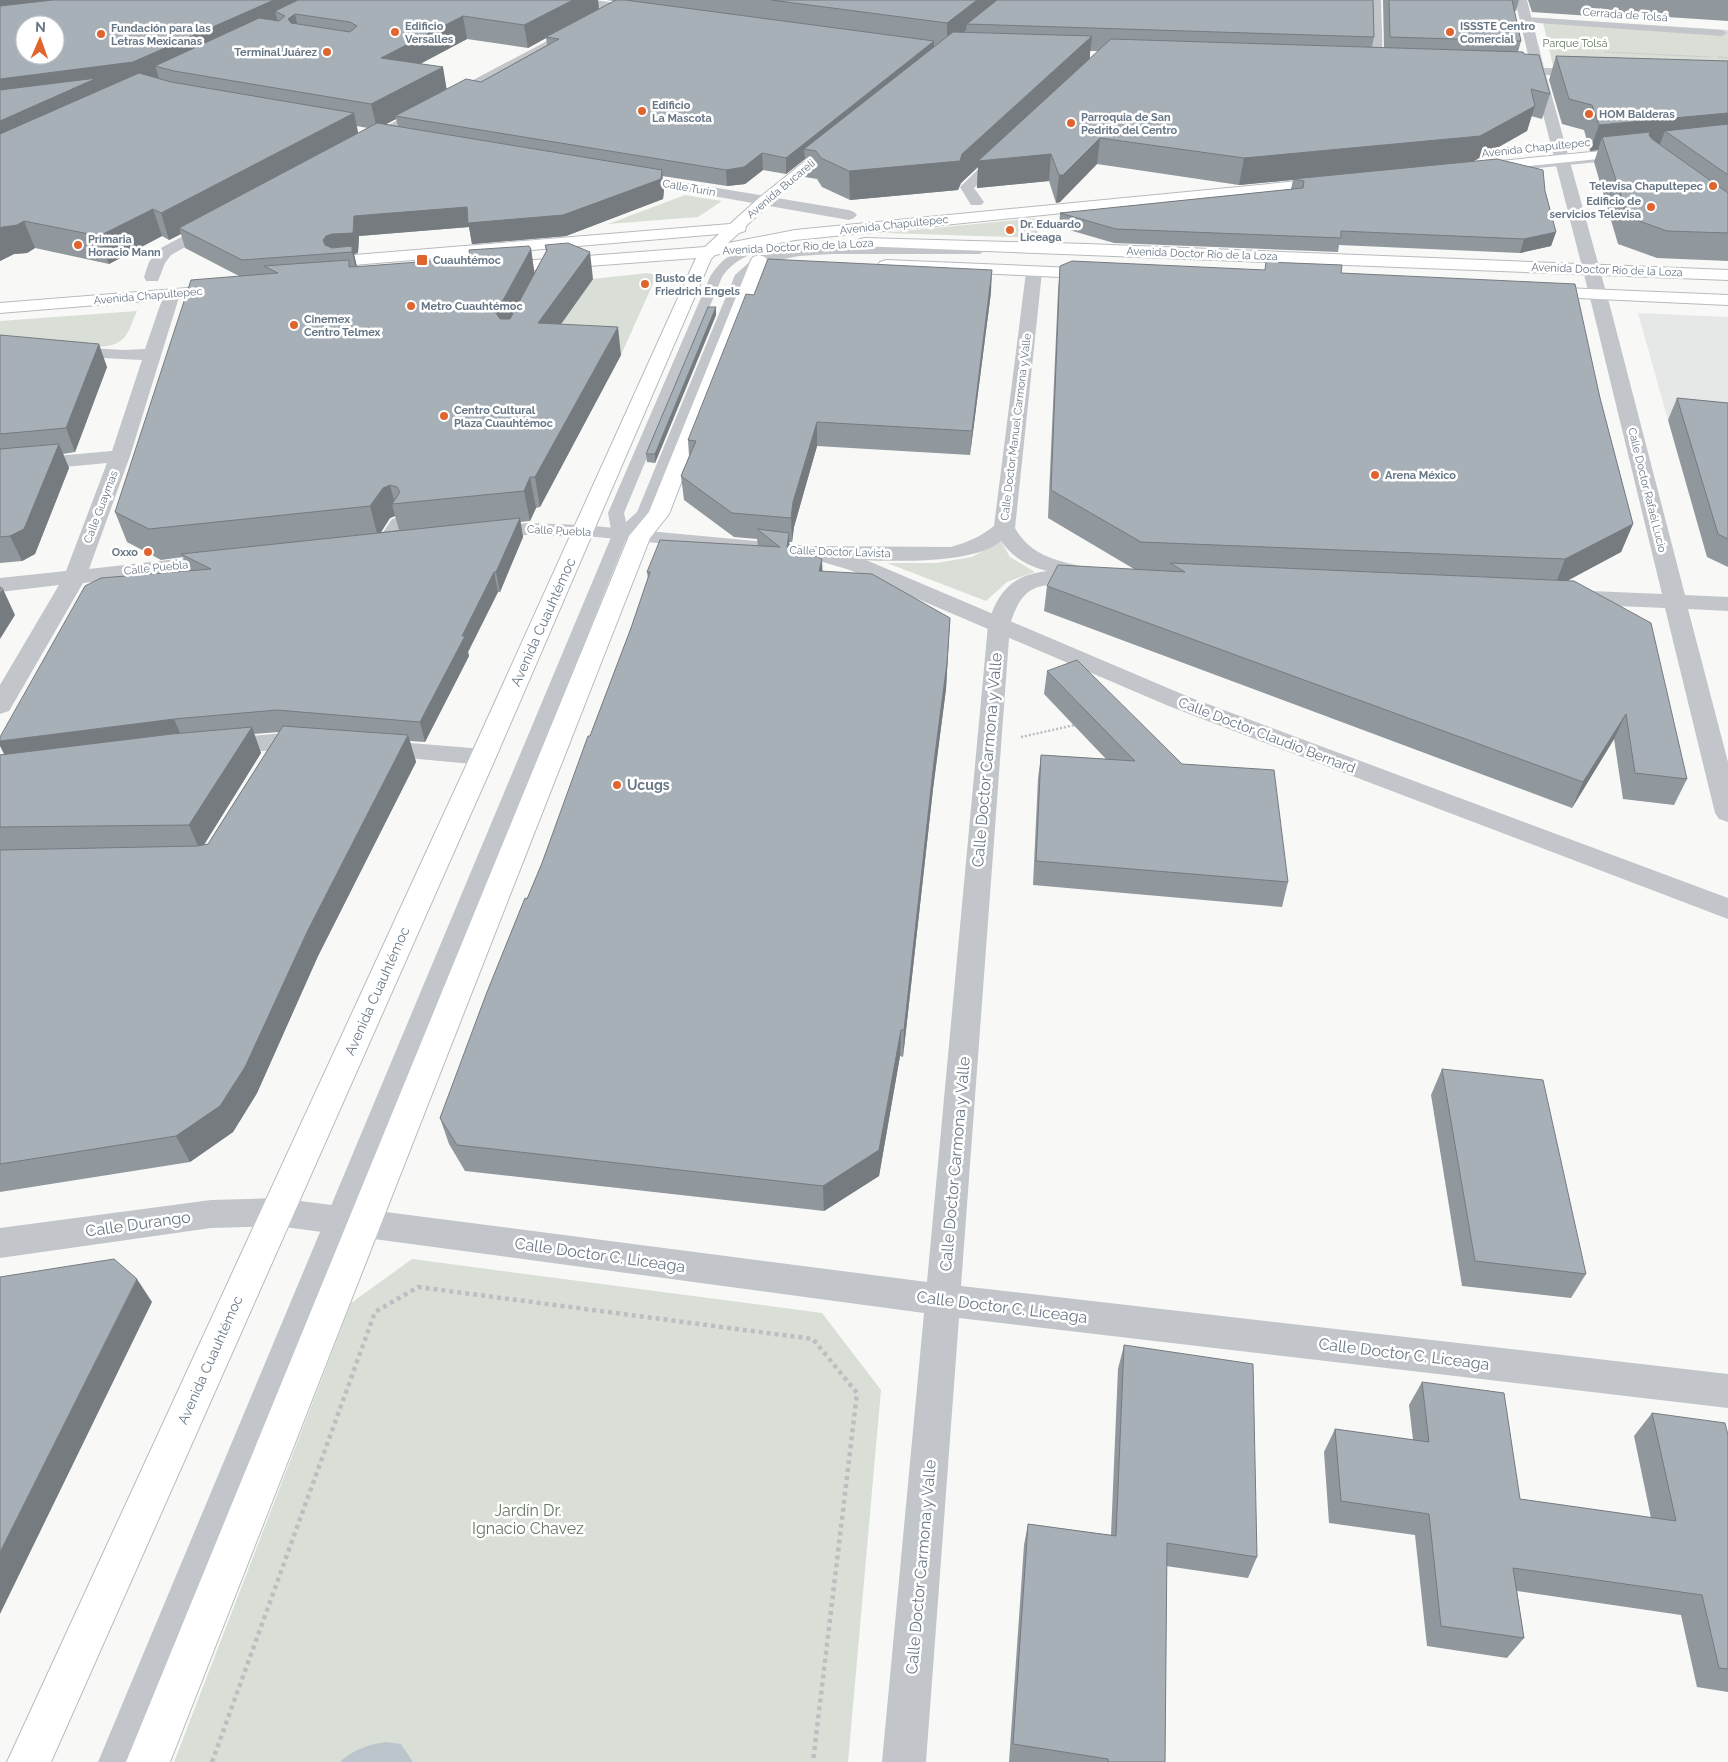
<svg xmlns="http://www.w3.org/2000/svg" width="1728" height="1762" viewBox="0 0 1728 1762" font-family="Raleway,sans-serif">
<rect width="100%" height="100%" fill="#f8f8f6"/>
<polygon fill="#e6e7e7" points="1638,313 1728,317 1728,422 1726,425 1668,420"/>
<g fill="#d9dfd7">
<polygon points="1542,18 1728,30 1728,71 1553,66"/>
<polygon points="685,195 722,201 698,217 608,224"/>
<polygon points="1036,218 1036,228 1041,238 884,233"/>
<polygon points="647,273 657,275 621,355 542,351 593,279"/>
<path d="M 137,311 C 127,334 127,345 99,347 L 0,339 L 0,321 Z"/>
<polygon points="1001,541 1010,557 1035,572 1007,582 986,601 887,563 936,563 972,557"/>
<polygon points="412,1259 822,1313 881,1390 848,1762 174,1762 351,1303"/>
</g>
<path fill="#bcc5cb" d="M 386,1742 L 401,1744 L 413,1762 L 340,1762 C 352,1750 370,1744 386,1742 Z"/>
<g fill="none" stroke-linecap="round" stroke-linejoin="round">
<g stroke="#b7bbbf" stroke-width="2">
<g id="primary">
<polygon points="834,141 839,142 841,145 839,148 769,204 746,226 745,231 739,233 728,243 795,230 1330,178 1335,179 1337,182 1335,185 1330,186 795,240 715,255 711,259 496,757 51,1762 7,1762 470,757 696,258 495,273 489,271 487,268 489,265 495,263 705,247 719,234 318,268 312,266 310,263 312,260 318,258 730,224 759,198 829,142"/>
<polygon points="1633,148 1638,149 1640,152 1638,155 1479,171 1474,170 1472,167 1474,164 1479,163"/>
<polygon points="864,238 1087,244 1728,270 1728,280 858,246 856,243 858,240"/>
<polygon points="759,255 765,257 767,260 669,514 650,538 170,1762 126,1762 629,536 649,512 751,260 753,257"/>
<polygon points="886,260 1098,269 1104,271 1106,274 1104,277 1098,279 880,268 878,265 880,262"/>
<polygon points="225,285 231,286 233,290 231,294 0,313 0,303"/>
<polygon points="1541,287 1728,295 1728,305 1535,296 1533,292 1535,288"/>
</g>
</g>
<g stroke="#bcbec1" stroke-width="1" stroke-dasharray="1 1" stroke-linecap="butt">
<polyline points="1604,52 1710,57"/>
<polyline points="1719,57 1728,58"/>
</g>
<polyline stroke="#bcbec1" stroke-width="2.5" stroke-dasharray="2 2" stroke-linecap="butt" points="1021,737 1075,725"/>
<polyline stroke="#bcbec1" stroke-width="4.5" stroke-dasharray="4 4" stroke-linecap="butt" points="212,1762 375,1312 418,1287 813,1339 857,1393 813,1762"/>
<g fill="#c2c5c9" fill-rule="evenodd">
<polygon points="1526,17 1722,30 1727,33 1722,36 1523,22 1521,20"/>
<polygon points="1623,154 1627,155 1629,157 1627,159 1499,172 1493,169 1499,166"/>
<path d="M 773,240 L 779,244 L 777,247 C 756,252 735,257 722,277 L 624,513 L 626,522 L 637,512 L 735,275 L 755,257 L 799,248 L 832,246 L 980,246 L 986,250 L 980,254 L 832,254 L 799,256 L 763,263 L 747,277 L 652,514 L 627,537 L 132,1762 L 98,1762 L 612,535 L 608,513 L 710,277 C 726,251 745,247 773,240 Z"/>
<polygon points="398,517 404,519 406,522 391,544 389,548 377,548 375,544 392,519"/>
</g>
<g fill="#c2c5c9" fill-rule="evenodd">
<polygon points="561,0 593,0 642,6 648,10 642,14 567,3"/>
<polygon points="1369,0 1381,0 1383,66 1377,70 1371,66"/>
<polygon points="1515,0 1527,0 1544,68 1589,69 1595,73 1589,77 1546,75 1611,310 1685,595 1728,597 1728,611 1688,609 1728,762 1728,822 1719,819 1715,813 1665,608 1568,604 1560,602 1557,597 1560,592 1568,590 1662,594 1593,310 1533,75 1507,74 1501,70 1507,66 1531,67"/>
<polygon points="581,23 587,27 585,30 368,147 358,147 356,144 358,141"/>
<polygon points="1004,148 1009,149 1011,152 1009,155 974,188 984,202 981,205 971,205 960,187 999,149"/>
<polygon points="627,173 849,210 854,212 857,215 854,218 849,220 622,180 620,177 622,174"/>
<polygon points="215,219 221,221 223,224 221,227 171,255 165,263 158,281 146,281 144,277 149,262 159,249"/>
<path d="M 1034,267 L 1040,269 L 1042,272 L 1015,528 C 1030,554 1053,560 1081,566 L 1083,570 L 1096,571 L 1099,576 L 1096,581 C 1054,591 1026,569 1010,625 L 961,1286 L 1728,1374 L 1728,1408 L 959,1318 L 926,1762 L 882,1762 L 924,1313 L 277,1226 L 211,1228 L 0,1258 L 0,1228 L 211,1200 L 277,1198 L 927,1282 L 988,625 C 997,592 1012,575 1047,571 C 1028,566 1013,558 1001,541 C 968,570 855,559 810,558 L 802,557 L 799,552 L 802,547 L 810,546 L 951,547 C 968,542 980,537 994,526 L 1026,272 L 1028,269 Z"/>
<polygon points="172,289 178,290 180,294 130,456 89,569 221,554 229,556 232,561 229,566 221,568 83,583 12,706 9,711 0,714 0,685 59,585 0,592 0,578 66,571 107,463 0,473 0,461 112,451 142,360 0,353 0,343 125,350 145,349 164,294 166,290"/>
<polygon points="527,523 583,525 590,527 594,531 590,535 583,537 527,535 485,539 478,537 474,533 478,529"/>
<polygon points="284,733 318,737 321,743 318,749 309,751 284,749 220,755 211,753 207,747 211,741 220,739"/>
<polygon points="374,740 483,749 492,751 496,757 492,763 483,765 365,754 361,748 365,742"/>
</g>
<polygon fill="#c2c5c9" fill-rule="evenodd" points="583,525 810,546 866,560 1189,697 1728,898 1728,919 1171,707 850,570 809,558 576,535 572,531 576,527"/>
<use href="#primary" fill="#fff" fill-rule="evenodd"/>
</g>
<g fill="#90979d" fill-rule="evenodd">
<path d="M 0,0 L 598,0 L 599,9 L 614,1 L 607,0 L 1373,0 L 1374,37 L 1372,47 L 1384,48 L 1383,0 L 1519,0 L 1516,11 L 1514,11 L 1521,41 L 1518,52 L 1524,54 L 1550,94 L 1542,119 L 1531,116 L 1527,131 L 1474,161 L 1545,191 L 1556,232 L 1551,246 L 1520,253 L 1339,245 L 1338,252 L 1114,243 L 1059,227 L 1060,213 L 1291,189 L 1293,180 L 1239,185 L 1097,164 L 1060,202 L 1056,203 L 1049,181 L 977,188 L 978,167 L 961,183 L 958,190 L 850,200 L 822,187 L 817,179 L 805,177 L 805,159 L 786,174 L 763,170 L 745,184 L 727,186 L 662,176 L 664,190 L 663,199 L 566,236 L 472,244 L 469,227 L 359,236 L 358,253 L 354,254 L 357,267 L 470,258 L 531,249 L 534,273 L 546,252 L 545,245 L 593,279 L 561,324 L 621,355 L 540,507 L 536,508 L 530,521 L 520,522 L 523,537 L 500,592 L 498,592 L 468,652 L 469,656 L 425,742 L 410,741 L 416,762 L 318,956 L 257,1093 L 233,1132 L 190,1162 L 0,1192 L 0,755 L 4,754 L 187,571 L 183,557 L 161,560 L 127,542 L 115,512 L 239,276 L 185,248 L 181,234 L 169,240 L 162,236 L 109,264 L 35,248 L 27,253 L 14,254 L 0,261 ZM 546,38 L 547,45 L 481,82 L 447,89 L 420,64 L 467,39 L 528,48 ZM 1090,51 L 1098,51 L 1090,59 ZM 396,119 L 398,126 L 386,124 ZM 357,126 L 362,127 L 368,128 L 358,133 ZM 395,516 L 399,530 L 381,532 L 390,518 ZM 279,732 L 208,844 L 204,845 L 261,753 L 254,734 Z"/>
<polygon points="1528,0 1728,0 1728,21 1606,13 1605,17 1532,12"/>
<polygon points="1556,56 1728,61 1728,261 1657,258 1618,244 1594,162 1598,150 1590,151 1584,130 1562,124 1549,80"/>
<polygon points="1060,266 1341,273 1600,398 1633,524 1621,552 1568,580 1687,779 1674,805 1623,799 1614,739 1572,808 1044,611 1047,586 1134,569 1048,518 1058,291"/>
<polygon points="991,292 970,455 817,446 794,527 792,542 789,542 789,547 822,571 950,618 946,689 933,789 903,1057 900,1056 879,1176 824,1211 465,1171 449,1144 440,1118 527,899 542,863 631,628 648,579 647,572 758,545 757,539 734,537 684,500 681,476 689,456 688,440 754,295"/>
<polygon points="716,307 716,315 655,463 647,462 646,454"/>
<polygon points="0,335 107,367 75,452 63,454 69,468 35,554 22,561 0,563"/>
<polygon points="1677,398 1728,403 1728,567 1707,557 1668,420"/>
<polygon points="1047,671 1288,882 1282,907 1033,885 1038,779 1041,755 1106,759 1044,694"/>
<polygon points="1442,1069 1586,1274 1571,1298 1462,1286 1431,1095"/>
<polygon points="1124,1345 1257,1557 1248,1578 1166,1566 1165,1762 1009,1762 1024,1545 1028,1524 1111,1535 1118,1369"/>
<polygon points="1422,1382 1520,1499 1651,1518 1634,1436 1652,1413 1728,1435 1728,1692 1697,1687 1681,1615 1517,1591 1524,1638 1507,1658 1427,1646 1415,1535 1329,1523 1324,1452 1335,1429 1413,1440 1409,1405"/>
</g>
<g fill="#767b80">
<polygon points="0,0 159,0 0,19"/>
<polygon points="274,0 328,0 295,14 300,37 285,16 275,11 278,23 155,66 159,78 0,151 0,79"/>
<polygon points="573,0 598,0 599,10 546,37 546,38 528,48 524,25"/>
<polygon points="977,0 1004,0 967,24 966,30 947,46 947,23"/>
<polygon points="463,16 467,39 386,82 381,58"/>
<polygon points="1092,36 1089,62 1051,154 1049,181 977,188 978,167 961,183 958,190 850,200 849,171 962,154"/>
<polygon points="934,41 934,56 804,149 805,159 786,174 786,158"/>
<polygon points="443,67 447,91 395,116 396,119 377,129 371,104"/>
<polygon points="1535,106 1527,131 1472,162 1239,185 1244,158"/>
<polygon points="354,113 359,138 179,228 181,234 169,240 161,213"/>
<polygon points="1728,113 1728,138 1665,131 1660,144 1606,149 1602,137 1598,150 1590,151 1599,125"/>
<polygon points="1100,138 1097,164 1060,202 1056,203 1059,175"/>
<polygon points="762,153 763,170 745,184 727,186 726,170"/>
<polygon points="662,170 664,190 663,199 566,236 472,244 469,227 359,236 358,253 354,254 357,267 357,273 352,252 327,254 323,240 326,236 354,216"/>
<polygon points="153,209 162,236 109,264 99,236"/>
<polygon points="24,221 35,248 27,253 14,254 0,261 0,228"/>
<polygon points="1556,232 1551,246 1520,253 1524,239"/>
<polygon points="531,249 535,276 501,341 496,313"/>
<polygon points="590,252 593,279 542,351 538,323"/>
<polygon points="992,270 991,292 970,455 972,431"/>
<polygon points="716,307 716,315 655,463 655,454"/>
<polygon points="618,327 621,355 540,507 535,477"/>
<polygon points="99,344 107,367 75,452 66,428"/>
<polygon points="817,422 817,446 794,527 792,542 791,518 793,502"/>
<polygon points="59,444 69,468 35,554 22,561 10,536"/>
<polygon points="530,477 536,508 530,521 524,491"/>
<polygon points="390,485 395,504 392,504 395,516 390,518 378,537 370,506 383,488"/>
<polygon points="520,518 523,537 500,592 496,572"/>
<polygon points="1633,524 1621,552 1554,588 1565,559"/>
<polygon points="789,533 790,558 787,547"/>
<polygon points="822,559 823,584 819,571"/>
<polygon points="494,572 498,592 468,652 469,656 425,742 420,722"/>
<polygon points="3,589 15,615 0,639 0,594"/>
<polygon points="950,618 946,689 933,789 903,1057 904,1030"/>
<polygon points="1626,714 1614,739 1572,808 1583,782"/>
<polygon points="174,719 183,740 8,762 0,746 0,741"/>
<polygon points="252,727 261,753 200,851 189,825"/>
<polygon points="408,735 416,762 318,956 257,1093 233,1132 190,1162 176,1136 308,930"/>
<polygon points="901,1030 900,1056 879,1176 824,1211 823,1186"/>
<polygon points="137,1279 152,1302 0,1614 0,1552"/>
</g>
<g fill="#a8b0b7" stroke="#767b80" fill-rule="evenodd">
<path d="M 53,0 L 274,0 L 133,62 L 0,79 L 0,6 ZM 25,25 L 55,25 L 55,55 L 25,55 Z"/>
<path d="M 298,0 L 573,0 L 524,25 L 463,16 L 381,58 L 443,67 L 371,104 L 174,71 L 155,66 L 259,18 L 279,21 L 285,16 L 275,11 ZM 295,14 L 350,22 L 357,26 L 350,32 L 291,23 L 288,19 Z"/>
<polygon points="616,0 625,0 934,41 786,158 762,153 744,167 726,170 395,116 466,79 481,82 559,39 546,37"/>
<polygon points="771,0 977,0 947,23"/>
<polygon points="997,0 1373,0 1374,37 967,24"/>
<polygon points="1389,0 1512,0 1521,41 1390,37"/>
<polygon points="953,32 1092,36 962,154 960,161 849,171 821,158 816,151 804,149"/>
<polygon points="1111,39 1523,52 1524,54 1539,55 1550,94 1531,89 1535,106 1480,136 1244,158 1100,138 1063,175 1059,175 1051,154 978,161"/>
<polygon points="1556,56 1728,61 1728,113 1599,125 1592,105 1569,99"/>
<polygon points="139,73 171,82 354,113 161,213 153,209 99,236 24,221 17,225 3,227 0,228 0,134"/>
<polygon points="97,78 0,121 0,90"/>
<polygon points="377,123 662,170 661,179 563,215 468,223 467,207 354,216 353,233 332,234 326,236 323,240 325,245 332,248 352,246 352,252 242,260 179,228"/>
<polygon points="1728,124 1728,175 1665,131"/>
<polygon points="1650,132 1649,135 1652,139 1728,193 1728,233 1667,231 1628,217 1602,137"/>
<polygon points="1497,159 1543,170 1545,191 1556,232 1524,239 1341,231 1341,238 1116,229 1060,213 1303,188 1304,181 1293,179"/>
<polygon points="568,243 590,252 538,323 618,327 535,477 530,477 524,491 392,504 400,492 397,487 390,485 383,488 370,506 149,529 115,512 191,280 278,273 264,266 349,260 349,267 366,266 470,258 469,250 529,246 531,249 496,313 500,319 510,319 547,250 545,245"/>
<polygon points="768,259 992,270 972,431 817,422 793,502 791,518 732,513 681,476 696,441 688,440 746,294 754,295"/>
<polygon points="1072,261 1265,270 1266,262 1342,265 1341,273 1575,284 1600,398 1633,524 1565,559 1141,542 1051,490 1060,266"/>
<polygon points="708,307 716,307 655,454 646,454"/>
<polygon points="0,335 99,344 66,428 0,434"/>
<polygon points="1677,398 1728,403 1728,539 1718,534"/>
<polygon points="59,444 24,529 10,536 0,537 0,449"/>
<polygon points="520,518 496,572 494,572 462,636 465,636 420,722 277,710 174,719 0,741 0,737 85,586 101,578 211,569 181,554"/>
<polygon points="757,529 789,533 787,547 795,547 822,559 819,571 872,574 950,618 947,663 934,762 904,1030 901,1030 879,1150 823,1186 457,1145 440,1118 487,992 525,898 527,899 542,863 588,736 590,736 631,628 650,572 647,572 660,540 780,547"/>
<polygon points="1170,563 1574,581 1651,623 1687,779 1635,773 1626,714 1583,782 1047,586 1058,565 1185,572"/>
<polygon points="0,587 3,589 0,594"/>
<polygon points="1077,660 1182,764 1274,770 1288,882 1036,861 1041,755 1135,761 1047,671"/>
<polygon points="283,726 408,735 308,930 245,1067 220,1106 176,1136 0,1164 0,850 198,846 208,844"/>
<polygon points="252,727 189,825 0,827 0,755 172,734"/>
<polygon points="1442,1069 1543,1080 1586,1274 1475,1261"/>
<polygon points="114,1259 137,1279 0,1552 0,1277"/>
<polygon points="1124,1345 1253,1364 1257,1557 1167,1543 1165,1762 1108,1762 1108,1759 1013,1744 1028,1524 1116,1536"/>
<polygon points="1422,1382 1504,1393 1520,1499 1676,1521 1652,1413 1725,1423 1728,1435 1728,1669 1719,1668 1702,1595 1513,1568 1524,1638 1441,1626 1429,1514 1341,1501 1335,1429 1429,1442"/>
</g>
<g fill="#e0642e" stroke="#fff" stroke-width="2">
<circle cx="395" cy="32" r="5"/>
<circle cx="1450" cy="32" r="5"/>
<circle cx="101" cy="34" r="5"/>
<circle cx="327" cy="52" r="5"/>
<circle cx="642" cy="111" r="5"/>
<circle cx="1589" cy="114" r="5"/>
<circle cx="1071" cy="123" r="5"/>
<circle cx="1713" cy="186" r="5"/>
<circle cx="1651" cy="207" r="5"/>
<circle cx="1010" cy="230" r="5"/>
<circle cx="78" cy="245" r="5"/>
<rect x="416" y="254" width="12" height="12" rx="2.5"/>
<circle cx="645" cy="284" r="5"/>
<circle cx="411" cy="306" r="5"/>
<circle cx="294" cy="325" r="5"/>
<circle cx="444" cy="416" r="5"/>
<circle cx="1375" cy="475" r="5"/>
<circle cx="148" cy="552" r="5"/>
<circle cx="617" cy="785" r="5"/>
</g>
<g text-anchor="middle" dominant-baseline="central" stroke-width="5" stroke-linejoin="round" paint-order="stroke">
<g font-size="11" fill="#687786" stroke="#fff">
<text transform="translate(1625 15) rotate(4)">Cerrada de Tolsá</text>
<text transform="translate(1536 148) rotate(-6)">Avenida Chapultepec</text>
<text transform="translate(689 188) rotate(10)">Calle Turin</text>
<text transform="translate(781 189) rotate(-40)">Avenida Bucareli</text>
<text transform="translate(894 225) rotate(-6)">Avenida Chapultepec</text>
<text transform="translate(798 247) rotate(-3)">Avenida Doctor Río de la Loza</text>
<text transform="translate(1202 254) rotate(2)">Avenida Doctor Río de la Loza</text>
<text transform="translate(1607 270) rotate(2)">Avenida Doctor Río de la Loza</text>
<text transform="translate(148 296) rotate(-5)">Avenida Chapultepec</text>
<text transform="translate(1016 427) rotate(-83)">Calle Doctor Manuel Carmona y Valle</text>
<text transform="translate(1647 490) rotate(76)">Calle Doctor Rafaél Lucio</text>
<text transform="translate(101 507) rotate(-69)">Calle Guaymas</text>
<text transform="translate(559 531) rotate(3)">Calle Puebla</text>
<text transform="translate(840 552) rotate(2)">Calle Doctor Lavista</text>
<text transform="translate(156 568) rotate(-6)">Calle Puebla</text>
</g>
<g font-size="11" font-weight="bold" fill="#687786" stroke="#fff" text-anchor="start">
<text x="405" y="26">Edificio<tspan x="405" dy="13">Versalles</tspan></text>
<text x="1460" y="26">ISSSTE Centro<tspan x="1460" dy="13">Comercial</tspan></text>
<text x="111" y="28">Fundación para las<tspan x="111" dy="13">Letras Mexicanas</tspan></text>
<text x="317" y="52" text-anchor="end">Terminal Juárez</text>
<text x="652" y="105">Edificio<tspan x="652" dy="13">La Mascota</tspan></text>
<text x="1599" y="114">HOM Balderas</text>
<text x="1081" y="117">Parroquia de San<tspan x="1081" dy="13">Pedrito del Centro</tspan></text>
<text x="1703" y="186" text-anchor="end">Televisa Chapultepec</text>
<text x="1641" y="201" text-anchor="end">Edificio de<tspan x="1641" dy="13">servicios Televisa</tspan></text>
<text x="1020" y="224">Dr. Eduardo<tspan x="1020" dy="13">Liceaga</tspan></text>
<text x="88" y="239">Primaria<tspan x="88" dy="13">Horacio Mann</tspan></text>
<text x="433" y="260">Cuauhtémoc</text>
<text x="655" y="278">Busto de<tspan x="655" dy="13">Friedrich Engels</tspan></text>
<text x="421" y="306">Metro Cuauhtémoc</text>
<text x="304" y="319">Cinemex<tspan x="304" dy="13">Centro Telmex</tspan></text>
<text x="454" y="410">Centro Cultural<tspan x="454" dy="13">Plaza Cuauhtémoc</tspan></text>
<text x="1385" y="475">Arena México</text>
<text x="138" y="552" text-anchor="end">Oxxo</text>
</g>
<g font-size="11" fill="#667863" stroke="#fff">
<text x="1575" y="43">Parque Tolsá</text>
</g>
<g font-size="14" fill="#687786" stroke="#fff">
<text transform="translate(543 622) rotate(-66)">Avenida Cuauhtémoc</text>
<text transform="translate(1267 735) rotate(21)">Calle Doctor Claudio Bernard</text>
<text transform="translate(377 991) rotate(-66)">Avenida Cuauhtémoc</text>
<text transform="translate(210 1360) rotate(-66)">Avenida Cuauhtémoc</text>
</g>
<g font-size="14" font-weight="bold" fill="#687786" stroke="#fff" text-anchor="start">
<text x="627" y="785">Ucugs</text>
</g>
<g font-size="16" fill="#687786" stroke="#fff">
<text transform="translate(987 760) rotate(-85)">Calle Doctor Carmona y Valle</text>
<text transform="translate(955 1164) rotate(-85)">Calle Doctor Carmona y Valle</text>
<text transform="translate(138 1224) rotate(-8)">Calle Durango</text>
<text transform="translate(600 1255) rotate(8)">Calle Doctor C. Liceaga</text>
<text transform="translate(1002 1307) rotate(7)">Calle Doctor C. Liceaga</text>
<text transform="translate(1404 1354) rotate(7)">Calle Doctor C. Liceaga</text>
<text transform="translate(921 1567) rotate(-85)">Calle Doctor Carmona y Valle</text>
</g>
<g font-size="16" fill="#667863" stroke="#fff">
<text x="528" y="1510">Jardín Dr.<tspan x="528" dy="18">Ignacio Chavez</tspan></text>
</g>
</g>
<g transform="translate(40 40) rotate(2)"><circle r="24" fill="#ffffff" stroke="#c3c9cf"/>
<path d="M0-4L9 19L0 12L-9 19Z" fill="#e0642e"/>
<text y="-8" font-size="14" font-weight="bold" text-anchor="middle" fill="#687786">N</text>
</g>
</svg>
